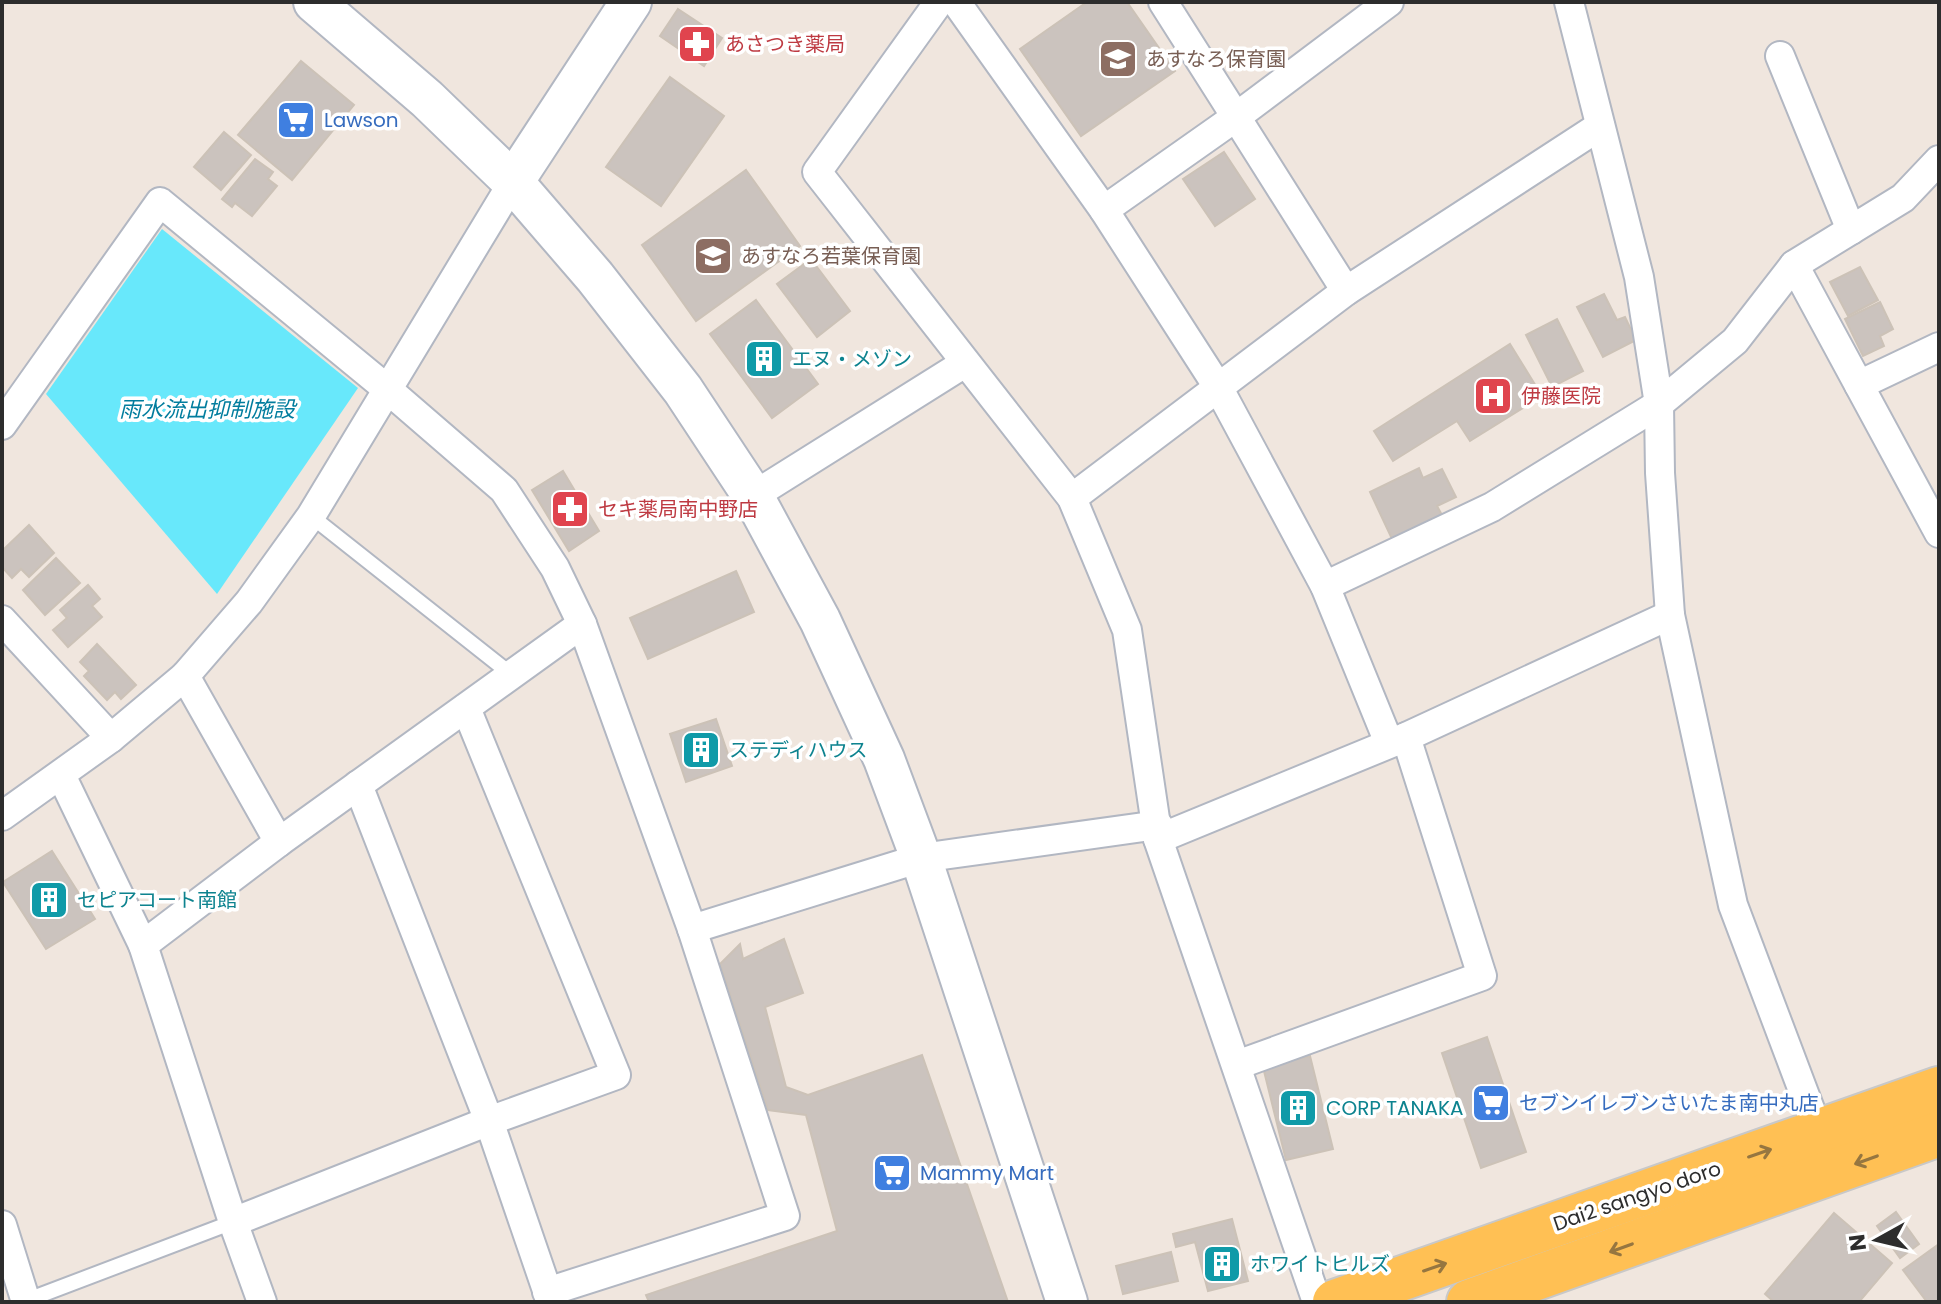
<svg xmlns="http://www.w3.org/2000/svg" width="1941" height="1304" viewBox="0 0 1941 1304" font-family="Poppins,'Noto Sans JP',sans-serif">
<rect width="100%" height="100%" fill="#f0e6de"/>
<polygon fill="#68e8fb" points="162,229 358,388 217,594 46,394"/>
<g fill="#cbc3be" stroke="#ccc2b7" stroke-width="2">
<polygon points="1087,2 1127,2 1175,71 1081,136 1020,49"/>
<polygon points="678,9 722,38 704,66 660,36"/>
<polygon points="301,61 354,105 292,180 238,135"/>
<polygon points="670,77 724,116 661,206 606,167"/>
<polygon points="224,132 251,155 221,190 194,167"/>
<polygon points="1224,152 1255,199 1215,226 1183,179"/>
<polygon points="255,159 273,172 268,179 277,186 252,216 235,203 232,207 222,199"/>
<polygon points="746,170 800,246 696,321 642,245"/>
<polygon points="811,259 850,311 817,337 777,284"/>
<polygon points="1860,267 1878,300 1848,316 1830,282"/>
<polygon points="1604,294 1617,320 1625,317 1636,340 1603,357 1577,307"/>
<polygon points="756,300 818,384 772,418 710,334"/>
<polygon points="1880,302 1893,329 1880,336 1884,346 1863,356 1845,319"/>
<polygon points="1557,319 1583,371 1552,387 1526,335"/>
<polygon points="1510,344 1542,396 1470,441 1457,421 1393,461 1374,431"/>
<polygon points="1419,468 1423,478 1442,469 1456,497 1437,506 1442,515 1392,539 1370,492"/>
<polygon points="563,471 599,531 569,551 532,490"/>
<polygon points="29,525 54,553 29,577 21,569 12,578 2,567 2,551"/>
<polygon points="56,558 80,583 45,615 23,590"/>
<polygon points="736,571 754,612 648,659 630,618"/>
<polygon points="88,585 100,599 92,606 102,617 68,647 53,630 67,618 60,610"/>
<polygon points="97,644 136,685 121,699 115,692 107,700 84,676 89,671 80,662"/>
<polygon points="716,719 732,766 686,782 670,734"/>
<polygon points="52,851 95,919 46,949 3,882"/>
<polygon points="784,939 803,993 765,1007 786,1087 808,1095 922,1055 1008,1302 649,1302 646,1295 837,1231 806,1115 768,1110 720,964 740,944 743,959"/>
<polygon points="1487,1037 1526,1152 1481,1168 1442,1053"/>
<polygon points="1310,1056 1333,1149 1286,1160 1263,1067"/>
<polygon points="1896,1212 1919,1244 1900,1258 1877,1226"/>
<polygon points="1834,1213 1892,1263 1859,1302 1774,1302 1765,1294"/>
<polygon points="1232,1219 1248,1281 1208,1291 1195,1242 1176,1247 1173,1234"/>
<polygon points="1939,1244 1939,1302 1927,1302 1903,1270"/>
<polygon points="1171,1252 1178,1281 1123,1294 1116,1266"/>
</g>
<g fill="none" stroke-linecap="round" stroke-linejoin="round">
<g stroke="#b2b7c2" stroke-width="18">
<g id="lane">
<polyline points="311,516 512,675"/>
<polyline points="25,1301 233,1222"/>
</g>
</g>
<g stroke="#b2b7c2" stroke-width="32">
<g id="street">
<polyline points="939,2 817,172 1072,498 1127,630 1158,839 1317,1302"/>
<polyline points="956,2 1104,210"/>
<polyline points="1163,2 1236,117 1104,210 1218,387 1325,586 1389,743"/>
<polyline points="1569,2 1639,277 1659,404 1660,473 1670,615 1733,905 1819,1133"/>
<polyline points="1780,56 1851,230"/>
<polyline points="1794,265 1939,533"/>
<polyline points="1346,291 1236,117 1389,2"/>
<polyline points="1859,385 1939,347"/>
<polyline points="2,425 160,202 386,388 504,490 555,568 582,624 692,929 785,1216 547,1292"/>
<polyline points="753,496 965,363"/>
<polyline points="1072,498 1346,291 1600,126"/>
<polyline points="1325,586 1492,507 1659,404 1735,341 1794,265 1903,198 1939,160"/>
<polyline points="2,620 111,738"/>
<polyline points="185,676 279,842"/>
<polyline points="61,775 143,945"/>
<polyline points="358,785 489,1121 551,1302"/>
<polyline points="2,816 111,738 185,676 249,602 311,516 513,182"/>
<polyline points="1158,839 1406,737 1670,615"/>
<polyline points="692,929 921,858 1158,825"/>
<polyline points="1237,1065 1482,976 1406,737"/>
<polyline points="233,1222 489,1121 616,1075 466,708"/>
<polyline points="2,1225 26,1302"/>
<polyline points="262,1302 233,1222 143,945 279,842 582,624"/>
</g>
</g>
<g stroke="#b2b7c2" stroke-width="44">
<g id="secondary">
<polyline points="314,2 427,99 513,182 595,277 683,390 753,496 820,620 884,759 921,858 1067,1302"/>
<polyline points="513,182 631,2"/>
</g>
</g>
<g stroke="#c8c8c8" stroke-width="48">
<g id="primary">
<polyline points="1335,1302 1939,1089"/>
<polyline points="1469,1302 1939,1134"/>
</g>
</g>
<use href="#lane" stroke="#fff" stroke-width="14"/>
<use href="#street" stroke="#fff" stroke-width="28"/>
<use href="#secondary" stroke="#fff" stroke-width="40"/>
<use href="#primary" stroke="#ffc054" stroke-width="44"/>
</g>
<defs><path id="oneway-shaft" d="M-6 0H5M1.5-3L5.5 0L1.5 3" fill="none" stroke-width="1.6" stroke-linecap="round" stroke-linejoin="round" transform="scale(2)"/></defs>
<g stroke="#967640">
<use href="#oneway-shaft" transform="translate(1760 1153) rotate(-19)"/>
<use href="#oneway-shaft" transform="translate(1866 1160) rotate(160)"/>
<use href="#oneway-shaft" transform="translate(1621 1248) rotate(160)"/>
<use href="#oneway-shaft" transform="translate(1435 1267) rotate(-19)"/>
</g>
<defs>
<g id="pharmacy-square" transform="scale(2)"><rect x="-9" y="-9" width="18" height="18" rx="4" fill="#e0444e" stroke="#fff"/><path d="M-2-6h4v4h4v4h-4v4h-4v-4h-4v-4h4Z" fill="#fff"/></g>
<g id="school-square" transform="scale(2)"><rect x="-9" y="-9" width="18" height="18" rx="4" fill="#8d6e63" stroke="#fff"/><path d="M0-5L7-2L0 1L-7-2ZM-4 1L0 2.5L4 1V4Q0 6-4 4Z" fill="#fff"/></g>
<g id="supermarket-square" transform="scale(2)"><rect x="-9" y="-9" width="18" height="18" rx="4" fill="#3f7fe0" stroke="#fff"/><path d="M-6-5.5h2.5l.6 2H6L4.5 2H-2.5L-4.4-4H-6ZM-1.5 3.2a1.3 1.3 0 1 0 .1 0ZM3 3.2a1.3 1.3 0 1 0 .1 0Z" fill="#fff"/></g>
<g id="building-square" transform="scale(2)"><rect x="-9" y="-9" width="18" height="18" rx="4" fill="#0f9aa8" stroke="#fff"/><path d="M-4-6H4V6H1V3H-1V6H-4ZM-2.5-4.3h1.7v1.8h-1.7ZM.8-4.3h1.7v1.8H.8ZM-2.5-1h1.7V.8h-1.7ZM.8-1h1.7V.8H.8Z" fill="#fff"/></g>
<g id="hospital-square" transform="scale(2)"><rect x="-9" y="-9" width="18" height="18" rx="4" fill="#e0444e" stroke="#fff"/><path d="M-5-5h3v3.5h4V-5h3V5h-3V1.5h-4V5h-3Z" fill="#fff"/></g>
</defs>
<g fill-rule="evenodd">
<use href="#pharmacy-square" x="697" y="44"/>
<use href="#school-square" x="1118" y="59"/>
<use href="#supermarket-square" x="296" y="120"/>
<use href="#school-square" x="713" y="256"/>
<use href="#building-square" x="764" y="359"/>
<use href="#hospital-square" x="1493" y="396"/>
<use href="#pharmacy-square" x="570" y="509"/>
<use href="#building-square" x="701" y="750"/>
<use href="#building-square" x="49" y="900"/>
<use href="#supermarket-square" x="1491" y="1103"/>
<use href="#building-square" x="1298" y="1108"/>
<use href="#supermarket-square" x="892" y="1173"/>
<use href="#building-square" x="1222" y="1264"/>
</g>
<g text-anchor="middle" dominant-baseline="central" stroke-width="7" stroke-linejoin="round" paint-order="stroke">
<g font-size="20" fill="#be3a42" stroke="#fff" text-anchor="start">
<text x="725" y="44">あさつき薬局</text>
<text x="1521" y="396">伊藤医院</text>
<text x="598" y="509">セキ薬局南中野店</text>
</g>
<g font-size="20" fill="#785e54" stroke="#fff" text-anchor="start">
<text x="1146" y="59">あすなろ保育園</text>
<text x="741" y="256">あすなろ若葉保育園</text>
</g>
<g font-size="20" fill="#366cbe" stroke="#fff" text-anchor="start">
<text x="324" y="120">Lawson</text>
<text x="1519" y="1103">セブンイレブンさいたま南中丸店</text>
<text x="920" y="1173">Mammy Mart</text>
</g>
<g font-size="20" fill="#0d838f" stroke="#fff" text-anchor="start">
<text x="792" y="359">エヌ・メゾン</text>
<text x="729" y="750">ステディハウス</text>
<text x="77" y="900">セピアコート南館</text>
<text x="1326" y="1108">CORP TANAKA</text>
<text x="1250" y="1264">ホワイトヒルズ</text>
</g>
<g font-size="20" fill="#2d2d2d" stroke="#fff">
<text transform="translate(1637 1196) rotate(-19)">Dai2 sangyo doro</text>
</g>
<g font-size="22" font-style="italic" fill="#027d9e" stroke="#fff">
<text x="207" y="409">雨水流出抑制施設</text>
</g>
</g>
<rect width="1941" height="1304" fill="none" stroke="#2d2d2d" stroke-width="8"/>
<g transform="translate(1877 1240) rotate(262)" stroke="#ffffff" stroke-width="6" paint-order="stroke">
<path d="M0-6L14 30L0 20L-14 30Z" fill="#2d2d2d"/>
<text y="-12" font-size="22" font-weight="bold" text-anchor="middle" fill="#2d2d2d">N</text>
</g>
</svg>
